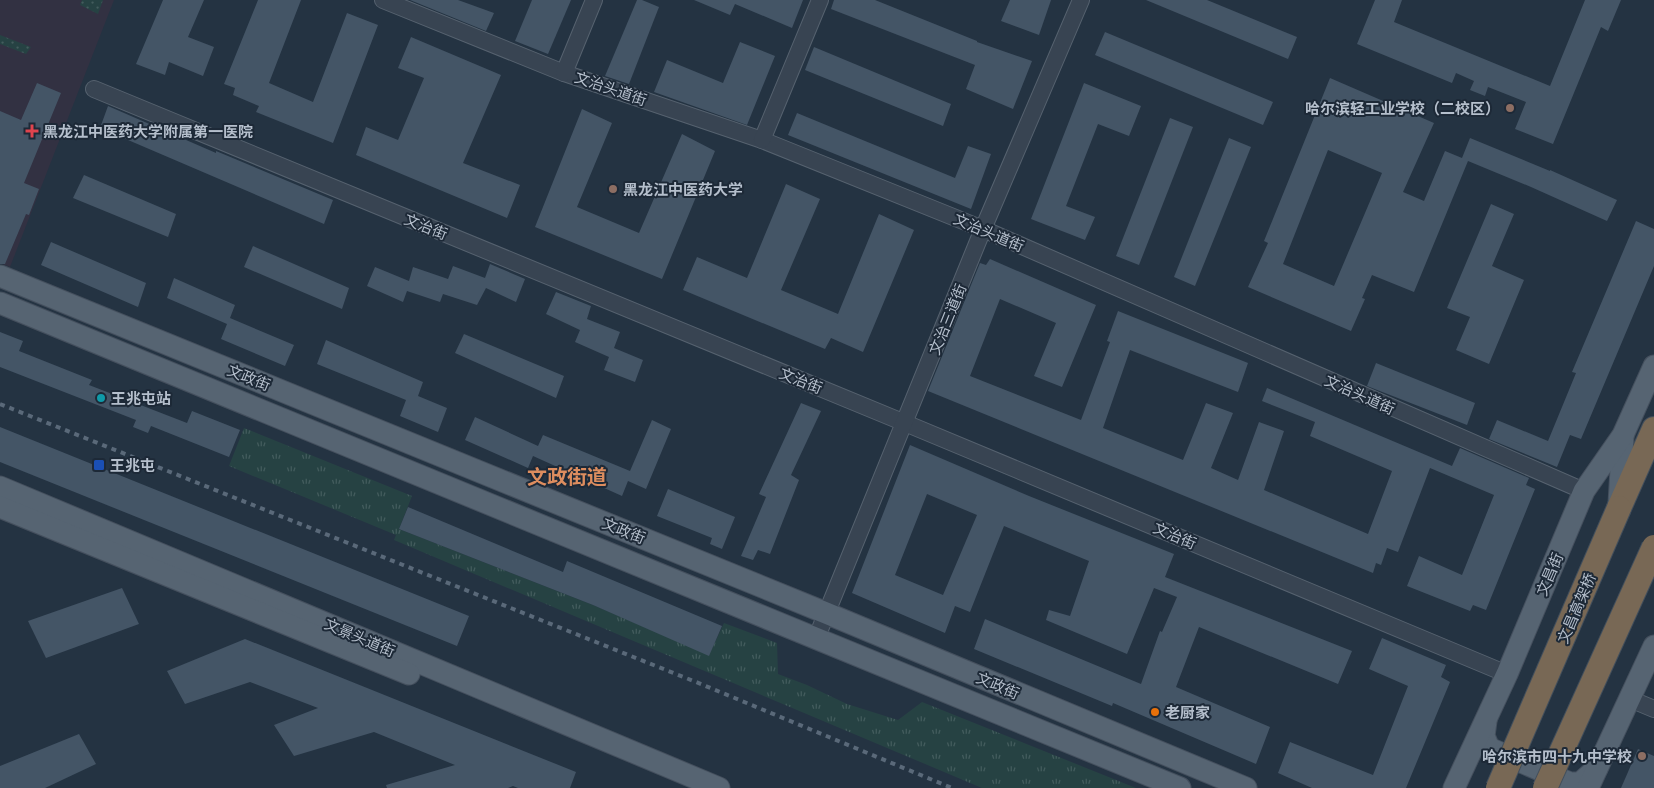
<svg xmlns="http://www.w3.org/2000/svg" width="1654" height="788" viewBox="0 0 1654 788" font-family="'Exo 2','Noto Sans SC',sans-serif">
<defs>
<pattern id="grass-dots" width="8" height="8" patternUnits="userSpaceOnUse" patternTransform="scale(1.25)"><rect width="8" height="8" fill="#264243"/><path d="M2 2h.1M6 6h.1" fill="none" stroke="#435c5d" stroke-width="1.8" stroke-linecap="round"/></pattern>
<pattern id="park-tufts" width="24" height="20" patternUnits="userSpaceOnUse" patternTransform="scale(1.25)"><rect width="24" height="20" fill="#264243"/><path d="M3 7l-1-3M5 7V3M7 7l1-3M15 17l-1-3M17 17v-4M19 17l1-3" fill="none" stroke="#435c5d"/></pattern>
</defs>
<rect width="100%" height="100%" fill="#243342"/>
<polygon fill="#323142" points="0,0 114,0 10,267 0,263"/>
<g fill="url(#grass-dots)">
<polygon points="82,0 103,0 98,14 80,5"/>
<polygon points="0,35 31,47 26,54 0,44"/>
</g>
<polygon fill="url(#park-tufts)" points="244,428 412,496 399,529 593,605 709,655 724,623 777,643 778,674 807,685 847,704 898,720 922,702 1136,788 982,788 394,540 396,535 229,466"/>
<g fill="#456" fill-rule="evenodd">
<polygon points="163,0 204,0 188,37 214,47 203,76 169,62 165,75 136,64"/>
<polygon points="258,0 301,0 269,83 313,102 347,13 378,25 333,143 256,112 259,106 233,95 235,88 224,84"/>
<polygon points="410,0 458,0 494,13 486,31"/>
<polygon points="532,0 571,0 548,54 515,41"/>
<polygon points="637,0 642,0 659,7 629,84 605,76"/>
<polygon points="694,0 803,0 792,28 735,4 730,15"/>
<polygon points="834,0 875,0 977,41 977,42 1032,61 1013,109 966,89 975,65 831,9"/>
<polygon points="1010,0 1051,0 1039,35 1001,21"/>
<polygon points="1146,0 1207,0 1297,37 1288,59"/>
<polygon points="1375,0 1402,0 1394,22 1550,86 1585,0 1621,0 1608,31 1601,27 1553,144 1515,129 1526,102 1488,87 1485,96 1470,90 1474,81 1456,73 1452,83 1357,44"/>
<polygon points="1105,32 1273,102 1263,125 1095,55"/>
<polygon points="411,37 501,75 463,163 520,185 507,218 356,155 366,127 398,140 424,78 398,68"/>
<polygon points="740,42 775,56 747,125 654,92 667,60 723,83"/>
<polygon points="814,47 951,104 943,126 805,70"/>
<path d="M 1330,78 L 1434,123 L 1403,192 L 1424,201 L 1445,151 L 1462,158 L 1470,138 L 1550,171 L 1550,170 L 1617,200 L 1607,221 L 1531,187 L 1468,161 L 1414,292 L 1372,275 L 1362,298 L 1365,299 L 1351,331 L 1248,287 L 1268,243 L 1264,241 ZM 1328,150 L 1382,173 L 1334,286 L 1283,264 Z"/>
<polygon points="37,83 61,93 24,183 39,189 29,215 26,214 5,264 0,264 0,111 21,120"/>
<polygon points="1084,83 1141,106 1129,136 1098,124 1066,206 1095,217 1085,240 1031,219"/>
<polygon points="108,106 216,153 216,151 333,200 324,224 100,128"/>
<polygon points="582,109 612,123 577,207 639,233 682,134 715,151 662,279 535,227"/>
<polygon points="797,113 955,178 968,146 991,154 971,209 788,135"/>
<polygon points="1170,118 1193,127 1139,265 1116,256"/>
<polygon points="1229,138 1251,147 1195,286 1174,277"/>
<polygon points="84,175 176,214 168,237 73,198"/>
<polygon points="786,184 820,199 781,290 838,314 879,214 914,230 863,352 831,338 825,349 683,290 697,257 747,278"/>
<polygon points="1491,204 1514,214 1492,266 1524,280 1489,364 1456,350 1470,317 1447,308"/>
<polygon points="1636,221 1654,229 1654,266 1581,439 1570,435 1557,467 1489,439 1497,420 1548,441 1576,373 1572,372"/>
<polygon points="51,242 146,283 138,307 41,265"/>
<polygon points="253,246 349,288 342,309 244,267"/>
<polygon points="990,259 1096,305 1062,387 1034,376 1056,323 1000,299 970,376 1081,420 1110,342 1107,341 1118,311 1248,363 1238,392 1130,350 1103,428 1183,460 1206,403 1233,413 1211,468 1238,480 1259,422 1284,431 1264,490 1368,534 1392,471 1310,436 1315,422 1262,401 1267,388 1452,466 1460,448 1529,478 1526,485 1535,489 1486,610 1473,605 1470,611 1407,586 1419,556 1462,575 1494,495 1430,468 1398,552 1387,548 1381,565 1376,563 1373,573 928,391 980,263 986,265"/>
<polygon points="490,264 525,279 516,302 486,288 477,305 443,294 440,302 407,291 403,302 367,286 375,267 409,281 413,267 448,279 453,266 485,278"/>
<polygon points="174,278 235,305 230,318 294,345 285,366 221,339 227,324 167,298"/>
<polygon points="556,292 591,306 587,319 620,332 614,348 643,360 635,382 604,370 609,357 575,342 580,330 546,314"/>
<polygon points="0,332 23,341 19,351 92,380 89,385 187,423 192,411 240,430 229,457 151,426 148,433 133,427 136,420 0,367"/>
<polygon points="464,334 564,376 556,398 455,353"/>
<polygon points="326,340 423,382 418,396 447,408 438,432 400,416 406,400 317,364"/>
<polygon points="1376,363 1475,403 1467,425 1367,386"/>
<polygon points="801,403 821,411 791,475 799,480 770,554 758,550 753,560 741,556 766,497 759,494"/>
<polygon points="475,417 538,446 543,435 630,471 652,420 671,429 646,489 628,481 622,496 533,456 528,468 465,440"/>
<polygon points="0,427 469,616 457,646 0,462"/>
<path d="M 910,445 L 1029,496 L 1174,554 L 1165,577 L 1352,651 L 1338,684 L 1199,627 L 1176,687 L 1270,727 L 1256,764 L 1113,703 L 1112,706 L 974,649 L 985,619 L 1141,684 L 1160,631 L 1162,632 L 1177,597 L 1154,588 L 1127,654 L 1046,620 L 1049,610 L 1070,616 L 1089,561 L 1004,526 L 970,612 L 955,606 L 945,633 L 852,593 ZM 927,494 L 977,515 L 943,595 L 895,575 Z"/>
<polygon points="668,489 735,517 722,549 710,544 712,538 657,516"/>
<polygon points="408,507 563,572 567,561 722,626 709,656 593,605 399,529"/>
<polygon points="122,588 139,624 46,658 28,621"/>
<polygon points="1382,638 1446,665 1441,677 1450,682 1406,788 1312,788 1278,773 1290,742 1373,775 1408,686 1369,669"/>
<polygon points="245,639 576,772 570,788 518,788 513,786 508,788 387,788 386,785 455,765 374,732 294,756 274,725 318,708 250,682 185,704 167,671"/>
<polygon points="79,734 96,764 45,788 0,788 0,766"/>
<polygon points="1638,749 1654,756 1654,788 1621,788"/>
</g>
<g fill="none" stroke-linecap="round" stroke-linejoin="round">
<g stroke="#56626f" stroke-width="18">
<g id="minor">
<polyline points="383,0 564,73 762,140 983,229 1584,491"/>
<polyline points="564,73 594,0"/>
<polyline points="94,89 905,423 1507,674"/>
<polyline points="762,140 820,0"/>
<polyline points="816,639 983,229 1081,0"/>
<polyline points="1630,699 1654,709"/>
</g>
</g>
<g stroke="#45505e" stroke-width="23">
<g id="major">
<polyline points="0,276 826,613 1246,788"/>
<polyline points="0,303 1180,788"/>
<polyline points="0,487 719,788"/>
<polyline points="1619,503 1623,436"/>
<polyline points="0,507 409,674"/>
<polyline points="1486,721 1484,736 1489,748 1570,783 1580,783 1597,768"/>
<polyline points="1454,788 1507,674 1584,491 1623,435 1654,366"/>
<polyline points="1588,788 1654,646"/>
</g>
</g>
<g stroke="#434f5c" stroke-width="26">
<polyline id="highway" points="1619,508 1654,429"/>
</g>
<use href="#minor" stroke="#384452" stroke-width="16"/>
<use href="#major" stroke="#566472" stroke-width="21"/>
<use href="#highway" stroke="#786855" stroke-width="24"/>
<polyline stroke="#5a6979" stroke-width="4" stroke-dasharray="5 5" stroke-linecap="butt" points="0,404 696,682 952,788"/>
<g stroke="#434f5c" stroke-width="26" stroke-linecap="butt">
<g id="highway-bridge">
<polyline points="1498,788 1619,508"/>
<polyline points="1545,788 1654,547"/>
</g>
</g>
<use href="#highway-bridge" stroke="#786855" stroke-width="24"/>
</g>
<g fill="#8d6e63" stroke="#1d2937" stroke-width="2">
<circle cx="1510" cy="108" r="5"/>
<circle cx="613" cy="189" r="5"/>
<circle cx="1642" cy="756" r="5"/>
</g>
<path fill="#e0444e" stroke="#1d2937" stroke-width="2" d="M29.5 123.5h5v5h5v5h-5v5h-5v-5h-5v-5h5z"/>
<circle fill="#0f9aa8" stroke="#1d2937" stroke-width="2" cx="101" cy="398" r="5"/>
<rect fill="#1a4fb4" stroke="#1d2937" stroke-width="2" x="93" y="459" width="12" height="12" rx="2.5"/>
<circle fill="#e8710a" stroke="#1d2937" stroke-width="2" cx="1155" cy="712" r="5"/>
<g text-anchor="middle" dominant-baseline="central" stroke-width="4" stroke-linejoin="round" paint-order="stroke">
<g font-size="15" fill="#b5bfcc" stroke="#1d2937">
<text transform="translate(611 88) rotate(19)">文治头道街</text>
<text transform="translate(426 226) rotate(22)">文治街</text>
<text transform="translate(989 232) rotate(23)">文治头道街</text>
<text transform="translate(947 319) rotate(-68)">文治三道街</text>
<text transform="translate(249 377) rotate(22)">文政街</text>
<text transform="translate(801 380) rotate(22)">文治街</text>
<text transform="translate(1360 394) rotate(24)">文治头道街</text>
<text transform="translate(624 530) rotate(22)">文政街</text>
<text transform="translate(1175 535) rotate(23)">文治街</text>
<text transform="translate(1549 574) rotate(-67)">文昌街</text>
<text transform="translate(1576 608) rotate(-67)">文昌高架桥</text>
<text transform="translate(360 637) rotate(23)">文景头道街</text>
<text transform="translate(998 685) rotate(23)">文政街</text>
</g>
<g font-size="15" font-weight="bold" fill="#b5bfcc" stroke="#1d2937" text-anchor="start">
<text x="1500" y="108" text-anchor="end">哈尔滨轻工业学校（二校区）</text>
<text x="43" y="131">黑龙江中医药大学附属第一医院</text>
<text x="623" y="189">黑龙江中医药大学</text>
<text x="111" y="398">王兆屯站</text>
<text x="110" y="465">王兆屯</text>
<text x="1165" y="712">老厨家</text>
<text x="1632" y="756" text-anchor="end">哈尔滨市四十九中学校</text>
</g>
<g font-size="20" font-weight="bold" fill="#dd8d5f" stroke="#1d2937">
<text x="567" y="476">文政街道</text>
</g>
</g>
</svg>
